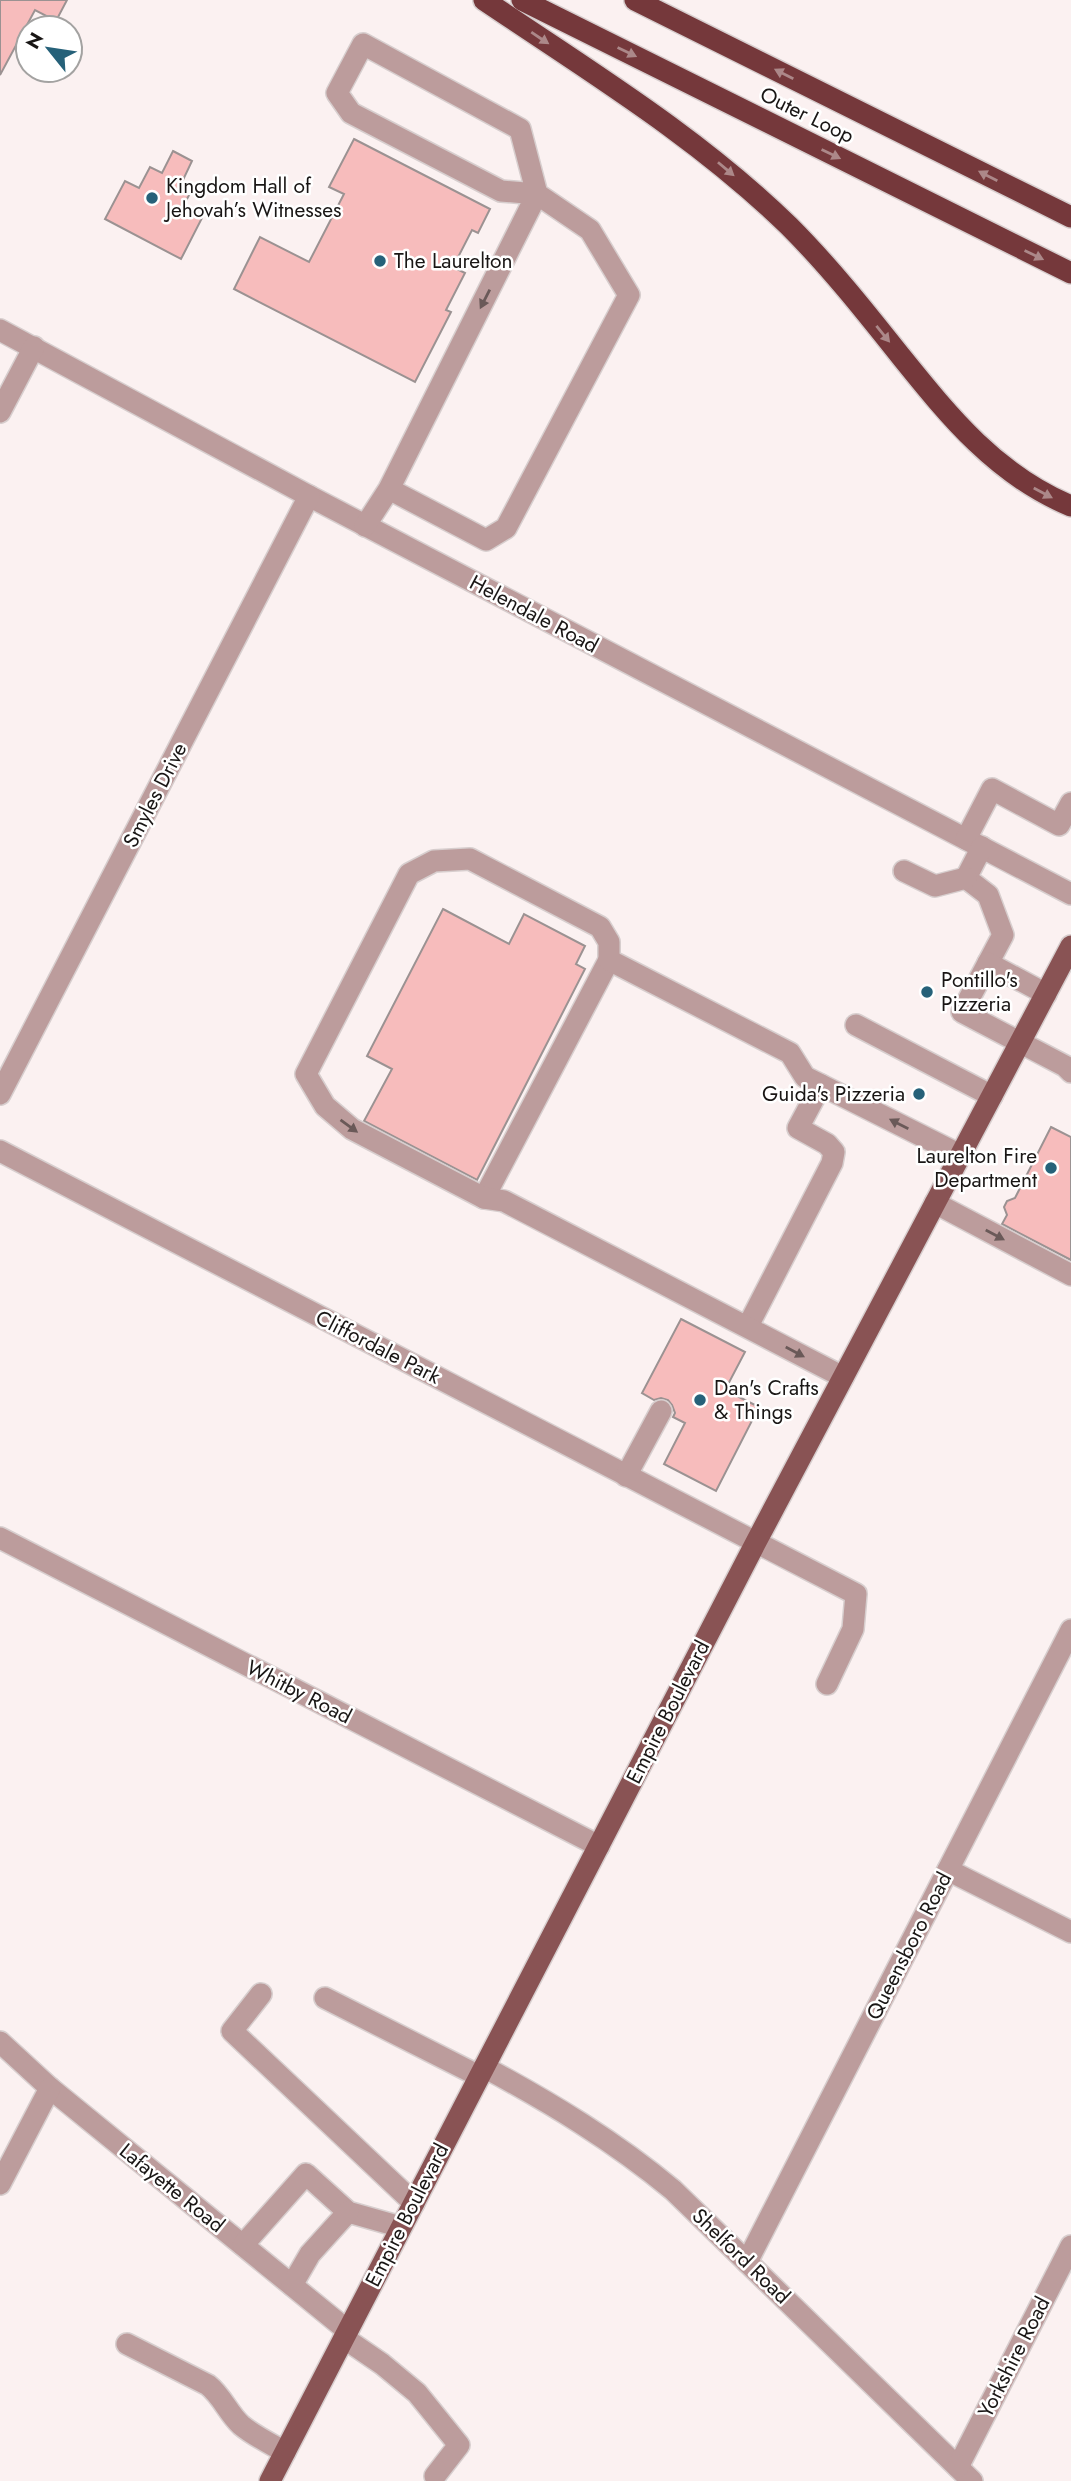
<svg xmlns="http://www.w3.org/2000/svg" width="1071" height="2481" viewBox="0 0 1071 2481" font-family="Jost,sans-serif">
<rect width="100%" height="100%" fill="#fbf1f1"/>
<g fill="#f7bcbc" stroke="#9b9292" stroke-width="2">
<polygon points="0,0 67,0 56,21 35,10 0,75"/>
<polygon points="354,139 490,209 478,233 472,230 453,267 465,273 446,310 451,312 415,382 234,289 260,237 309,262 344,194 329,187"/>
<polygon points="173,151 192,161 182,182 193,188 182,208 202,218 181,259 105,219 125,181 139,188 150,167 162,173"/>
<polygon points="443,909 509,944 524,914 585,946 576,964 585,969 477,1180 364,1121 392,1069 367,1056"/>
<polygon points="1051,1127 1071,1137 1071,1260 1002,1224 1007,1215 1004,1207 1007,1201 1015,1198"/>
<polygon points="681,1319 745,1352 725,1390 759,1407 716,1491 664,1464 685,1423 673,1417 675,1413 672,1405 668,1400 661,1398 654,1400 642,1393"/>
</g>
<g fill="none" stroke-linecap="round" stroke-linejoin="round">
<g stroke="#d7cece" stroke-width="24">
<g id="minor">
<polyline points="0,330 309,496 1071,894"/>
<polyline points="0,412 34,347"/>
<polyline points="365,526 389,489 537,194 520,129 363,44 337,93 351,113 501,191 537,194 590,230 629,295 506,528 486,540 389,489"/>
<polyline points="966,839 992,789 1059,825 1071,803"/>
<polyline points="982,847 966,878 988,895 1003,935 962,1012 1065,1066 1071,1072"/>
<polyline points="904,871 935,886 966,878"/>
<polyline points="988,963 1046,994"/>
<polyline points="856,1025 992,1096"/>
<polyline points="0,1094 309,496"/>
<polyline points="0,1151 856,1594 853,1629 827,1684"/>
<polyline points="484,1198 609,960"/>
<polyline points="935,1203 1071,1275"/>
<polyline points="748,1326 832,1163 834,1152 827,1144 798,1128 821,1085"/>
<polyline points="843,1377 504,1201 484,1198 352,1129 325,1106 306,1074 409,874 434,861 470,859 600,927 609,942 609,960 790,1053 805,1077 960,1155"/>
<polyline points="626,1476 661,1411"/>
<polyline points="0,1538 599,1846"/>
<polyline points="948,1870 1071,1932"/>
<polyline points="261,1994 232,2031 414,2203"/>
<polyline points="325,1998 479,2076"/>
<polyline points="0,2042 50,2088 348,2331"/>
<path d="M 484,2067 C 551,2103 614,2141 673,2190 L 972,2481"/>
<polyline points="0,2184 50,2088"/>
<polyline points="243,2245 306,2174 348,2212 401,2227"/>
<polyline points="747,2262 1071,1630"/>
<polyline points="292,2285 310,2254 348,2212"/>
<polyline points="344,2338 382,2364 417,2393 459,2445 435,2476"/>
<path d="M 127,2344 L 208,2385 C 222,2396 228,2413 241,2425 C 254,2436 271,2444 285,2452"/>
<polyline points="958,2467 1071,2246"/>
</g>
</g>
<g stroke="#d7cece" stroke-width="24">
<polyline id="major" points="270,2481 755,1544 1071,946"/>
</g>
<g stroke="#d7cece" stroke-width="24">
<g id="highway">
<path d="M 484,0 C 589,71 698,137 789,226 C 829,266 864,310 899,354 C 949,416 996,475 1071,506"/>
<polyline points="522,0 1071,273"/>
<polyline points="635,0 1071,217"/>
</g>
</g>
<use href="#minor" stroke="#bc9c9c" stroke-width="21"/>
<use href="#major" stroke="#895354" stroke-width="21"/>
<use href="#highway" stroke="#75383b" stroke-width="21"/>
</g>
<defs><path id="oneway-solid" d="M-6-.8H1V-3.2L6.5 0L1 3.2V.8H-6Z" transform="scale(1.75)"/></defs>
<g fill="#ac8889">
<use href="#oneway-solid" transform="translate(540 38) rotate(34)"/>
<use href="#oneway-solid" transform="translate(627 52) rotate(26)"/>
<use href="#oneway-solid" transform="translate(784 74) rotate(-153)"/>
<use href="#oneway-solid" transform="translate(831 154) rotate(26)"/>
<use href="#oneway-solid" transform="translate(726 169) rotate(40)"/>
<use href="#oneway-solid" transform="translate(988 176) rotate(-153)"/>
<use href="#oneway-solid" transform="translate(1034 255) rotate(26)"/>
<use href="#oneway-solid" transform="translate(883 334) rotate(51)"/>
<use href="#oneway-solid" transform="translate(1043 493) rotate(28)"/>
</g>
<g fill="#6a5958">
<use href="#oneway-solid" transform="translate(485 299) rotate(117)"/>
<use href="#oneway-solid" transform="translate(899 1124) rotate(-153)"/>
<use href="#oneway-solid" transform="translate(349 1126) rotate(36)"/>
<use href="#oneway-solid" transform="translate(995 1235) rotate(28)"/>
<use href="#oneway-solid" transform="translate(795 1352) rotate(28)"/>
</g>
<g fill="#266179" stroke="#fff" stroke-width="2.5">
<circle cx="152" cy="198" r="7"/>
<circle cx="380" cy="261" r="7"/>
<circle cx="927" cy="992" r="7"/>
<circle cx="919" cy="1094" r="7"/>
<circle cx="1051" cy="1168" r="7"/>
<circle cx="700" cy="1400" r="7"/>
</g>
<g text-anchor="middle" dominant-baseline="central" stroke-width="5" stroke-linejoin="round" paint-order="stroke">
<g font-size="21" fill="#191615" stroke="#fff">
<text transform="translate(807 115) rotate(26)">Outer Loop</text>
<text transform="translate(534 614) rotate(28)">Helendale Road</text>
<text transform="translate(155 795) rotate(-63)">Smyles Drive</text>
<text transform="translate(378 1347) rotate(27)">Cliffordale Park</text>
<text transform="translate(299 1692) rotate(27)">Whitby Road</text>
<text transform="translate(668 1712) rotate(-63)">Empire Boulevard</text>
<text transform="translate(909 1946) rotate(-63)">Queensboro Road</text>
<text transform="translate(172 2188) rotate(39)">Lafayette Road</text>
<text transform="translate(407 2215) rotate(-63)">Empire Boulevard</text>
<text transform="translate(741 2256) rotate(44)">Shelford Road</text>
<text transform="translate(1014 2357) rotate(-63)">Yorkshire Road</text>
</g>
<g font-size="21" fill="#191615" stroke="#fff" text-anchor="start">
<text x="166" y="186">Kingdom Hall of<tspan x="166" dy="24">Jehovah’s Witnesses</tspan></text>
<text x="394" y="261">The Laurelton</text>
<text x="941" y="980">Pontillo's<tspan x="941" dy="24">Pizzeria</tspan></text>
<text x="905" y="1094" text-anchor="end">Guida's Pizzeria</text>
<text x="1037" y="1156" text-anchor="end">Laurelton Fire<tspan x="1037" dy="24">Department</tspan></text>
<text x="714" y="1388">Dan's Crafts<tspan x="714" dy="24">&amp; Things</tspan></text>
</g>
</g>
<g transform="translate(49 49) rotate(300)"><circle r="33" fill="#ffffff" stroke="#a3a2a1" stroke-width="2"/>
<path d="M0-5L12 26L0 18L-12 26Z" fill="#266179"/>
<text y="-10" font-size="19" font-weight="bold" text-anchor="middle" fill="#191615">N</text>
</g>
</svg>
